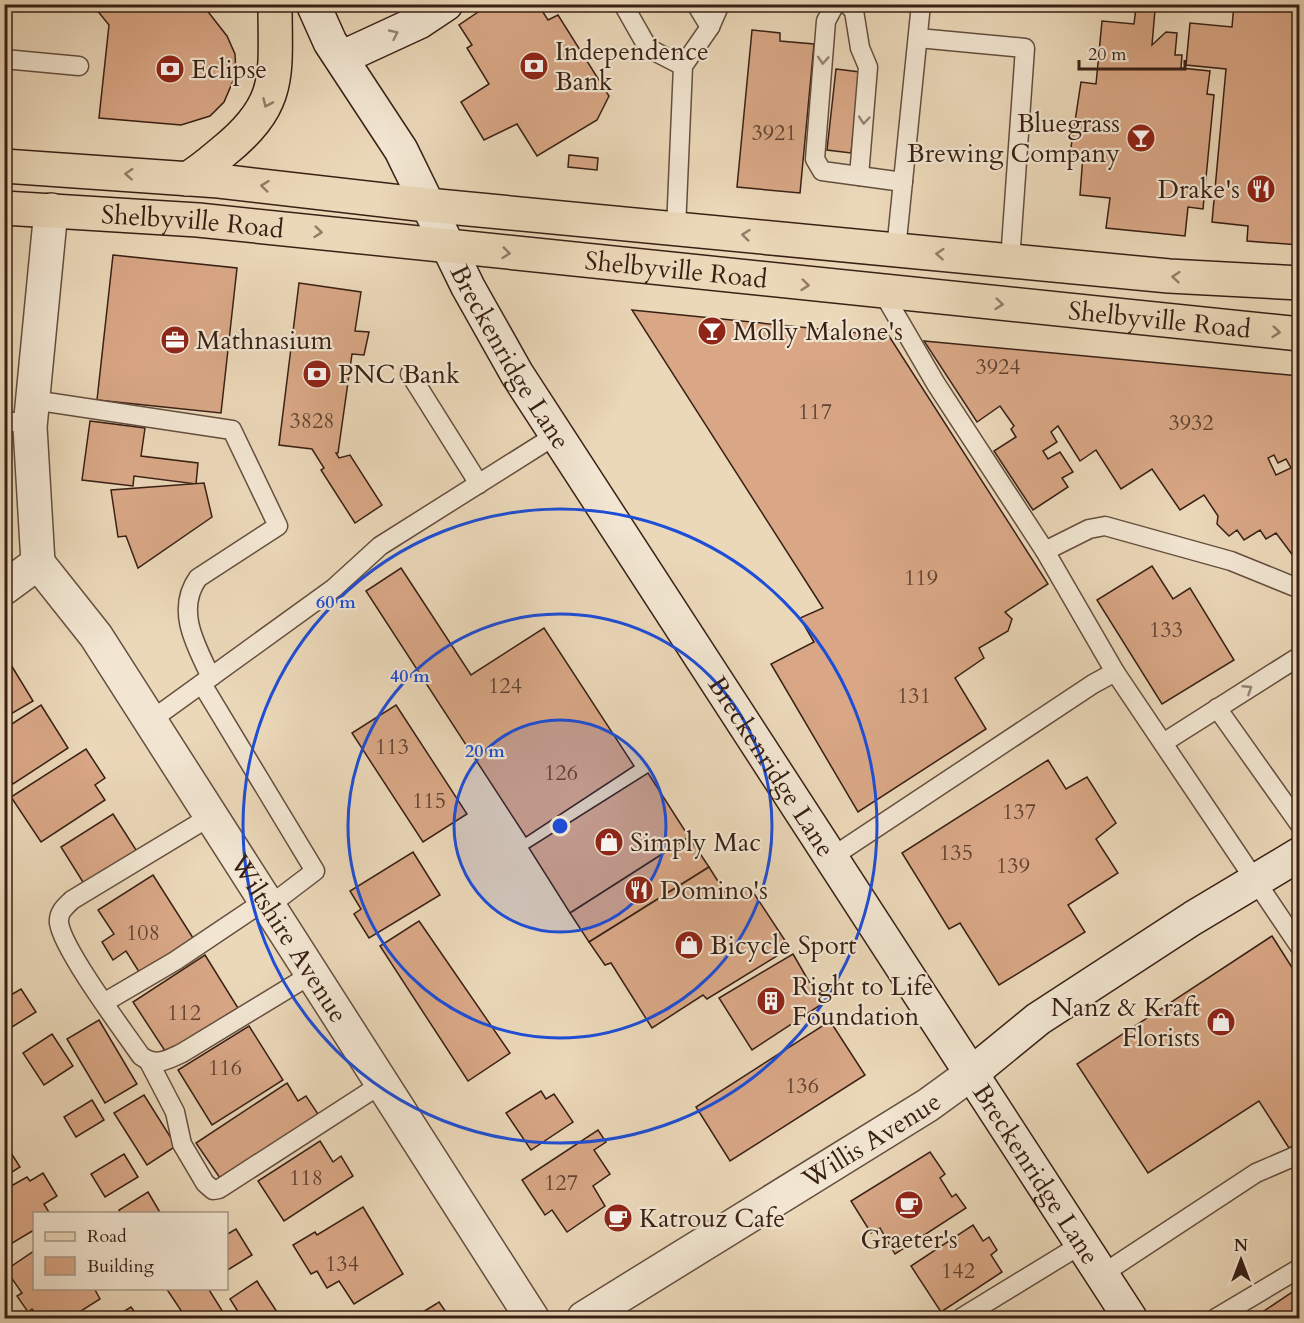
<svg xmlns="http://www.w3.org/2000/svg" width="1304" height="1323" viewBox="0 0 1304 1323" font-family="Cardo,serif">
<rect width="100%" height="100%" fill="#ebd8b9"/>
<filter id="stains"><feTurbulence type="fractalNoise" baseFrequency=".00333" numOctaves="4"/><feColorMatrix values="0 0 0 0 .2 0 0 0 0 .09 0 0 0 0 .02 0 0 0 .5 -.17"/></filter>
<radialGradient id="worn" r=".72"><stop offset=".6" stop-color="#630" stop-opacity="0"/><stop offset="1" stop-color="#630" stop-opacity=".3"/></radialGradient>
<g fill="#d9a786" stroke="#382015" stroke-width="1.5" fill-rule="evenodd">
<polygon points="92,4 202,4 227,36 235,54 236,74 224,102 210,116 181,125 99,118 109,25"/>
<polygon points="490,4 542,4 539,6 548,20 558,15 609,96 597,120 537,156 517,124 484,140 461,102 489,84 467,48 472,45 459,25"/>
<polygon points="1234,4 1263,4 1262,8 1300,12 1300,245 1247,241 1248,226 1212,222 1226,69 1186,65 1190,23 1232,27"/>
<polygon points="1136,7 1155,10 1152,45 1166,32 1177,33 1175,55 1182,55 1181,68 1210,71 1207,94 1214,95 1203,209 1188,207 1185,236 1106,228 1110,198 1080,195 1083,155 1070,154 1081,82 1096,84 1102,21 1134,24"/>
<polygon points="752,30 780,33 780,41 814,44 800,193 737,187"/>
<polygon points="836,69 860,72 851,153 827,150"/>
<polygon points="569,155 598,158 597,170 568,167"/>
<polygon points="4,250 10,250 4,309"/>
<polygon points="113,255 237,268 221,413 97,400"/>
<polygon points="299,283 361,292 355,331 369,332 364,355 352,354 338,453 336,453 339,458 350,455 382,505 355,523 321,470 324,468 312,449 279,445"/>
<polygon points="632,310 889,336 1048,584 1005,612 1012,619 1008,631 979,648 984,658 955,678 986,729 858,812 771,664 814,642 800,618 823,608"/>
<path d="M 924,341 L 1300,376 L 1300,565 L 1276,533 L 1266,539 L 1260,530 L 1244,540 L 1237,530 L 1229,536 L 1217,524 L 1218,516 L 1204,495 L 1180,510 L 1152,469 L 1121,489 L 1096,450 L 1080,461 L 1058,426 L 1051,432 L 1057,442 L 1043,451 L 1048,459 L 1060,452 L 1073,472 L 1062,478 L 1068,487 L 1033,510 L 994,451 L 1016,437 L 1011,429 L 1014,426 L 1000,406 L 977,422 ZM 1274,455 L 1278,463 L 1286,459 L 1291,468 L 1276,475 L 1268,458 Z"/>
<polygon points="90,421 145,428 141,456 198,463 196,484 134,476 133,486 82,480"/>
<polygon points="204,483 212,517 138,568 126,536 118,537 111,490"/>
<polygon points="1152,566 1173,599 1190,588 1234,660 1162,704 1097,600"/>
<polygon points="401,568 471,675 544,628 634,766 526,837 366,591"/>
<polygon points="8,660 33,701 4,718 4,662"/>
<polygon points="41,705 68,748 13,784 4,771 4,729"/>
<polygon points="396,705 467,814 423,842 352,733"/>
<polygon points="86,749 105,778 95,785 105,800 41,842 11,797"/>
<polygon points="1048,760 1066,789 1087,777 1116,823 1096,839 1118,873 1068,905 1085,932 999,985 960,923 949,929 902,853"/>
<polygon points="648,773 689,837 570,913 529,848"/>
<polygon points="113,814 138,853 86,887 61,847"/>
<polygon points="689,837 709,867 589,942 570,913"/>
<polygon points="413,852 440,895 369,938 354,914 361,909 350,891"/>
<polygon points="709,867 729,899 749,886 790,948 707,999 703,995 652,1028 611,963 605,965 589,942"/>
<polygon points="153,875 195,941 141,975 126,951 113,960 102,942 114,934 98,910"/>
<polygon points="419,921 510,1053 468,1081 380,946"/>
<polygon points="1272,936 1300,980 1300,1142 1289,1148 1259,1101 1148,1173 1077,1064"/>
<polygon points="793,954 822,1004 752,1050 719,998"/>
<polygon points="205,955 238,1008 167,1054 133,1002"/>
<polygon points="21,989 36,1012 4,1032 4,999"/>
<polygon points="99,1020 137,1084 105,1103 67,1039"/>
<polygon points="830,1021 865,1075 730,1161 696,1107"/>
<polygon points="249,1026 283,1080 212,1125 178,1070"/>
<polygon points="52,1034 73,1066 44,1085 23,1053"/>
<polygon points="287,1083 298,1101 306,1096 320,1117 222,1181 196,1143"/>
<polygon points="541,1091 546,1099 554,1094 573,1122 531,1150 506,1113"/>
<polygon points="144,1095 176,1146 147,1165 114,1113"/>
<polygon points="92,1100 104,1120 76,1137 64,1117"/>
<polygon points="598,1130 606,1142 594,1150 610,1174 593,1186 605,1206 567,1232 552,1210 545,1215 522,1180"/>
<polygon points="320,1141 333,1162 341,1156 353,1176 284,1221 258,1181"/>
<polygon points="4,1142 20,1167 4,1177"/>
<polygon points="930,1152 945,1174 940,1178 952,1197 956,1194 966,1208 895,1254 880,1228 871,1233 851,1201"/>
<polygon points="124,1154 138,1177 105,1197 91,1174"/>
<polygon points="43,1173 57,1196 44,1204 50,1214 34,1214 34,1230 4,1248 4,1190 27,1177 30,1181"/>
<polygon points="148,1192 161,1214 121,1214 119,1210"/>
<polygon points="363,1207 403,1274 354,1304 339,1281 327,1288 317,1271 311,1274 293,1245 315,1232 317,1235"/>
<polygon points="973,1225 983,1241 989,1237 997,1250 991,1255 1002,1272 941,1312 911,1266"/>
<polygon points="236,1229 252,1255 226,1271 226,1235"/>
<polygon points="34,1251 34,1288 94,1288 100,1299 70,1318 38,1318 32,1309 28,1312 17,1296 22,1293 6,1270"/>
<polygon points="257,1281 260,1286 281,1318 242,1318 230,1299"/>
<polygon points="1300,1287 1300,1318 1269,1318 1264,1311"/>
<polygon points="166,1288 208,1288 226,1317 186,1318"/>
<polygon points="439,1302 450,1318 413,1318 436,1304"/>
<polygon points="131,1307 139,1318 113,1318"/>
</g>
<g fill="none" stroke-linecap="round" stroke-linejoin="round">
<g stroke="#654e3e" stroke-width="21">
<g id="service">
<polyline points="623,4 648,48 683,66"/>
<polyline points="835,4 826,21 815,159 822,171 903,182"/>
<polyline points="847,4 854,11 860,48 868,67 859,176"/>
<polyline points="710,27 720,4"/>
<polyline points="918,38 1025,48 1010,261"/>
<polyline points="4,59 79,66"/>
<polyline points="676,229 683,66 710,27 696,4"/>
<polyline points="896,250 921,4"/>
<polyline points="883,293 936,384 1045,551 1115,672"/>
<polyline points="410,374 479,484"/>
<path d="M 33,400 L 232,430 L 278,526 L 198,578 C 175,610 196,646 211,677"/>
<polyline points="4,422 30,422"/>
<polyline points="1045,551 1089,529 1105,526 1231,561 1300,589"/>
<polyline points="202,684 315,871 269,906"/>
<polyline points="1217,708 1300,825"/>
<polyline points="150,721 334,588 380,546 556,435"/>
<polyline points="1163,743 1300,656"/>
<path d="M 211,816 L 72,900 C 65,907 58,912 59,923 C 63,950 123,1030 141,1056 C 156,1067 167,1060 182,1053 L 312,974"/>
<polyline points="832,857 1093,684 1115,672 1300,947"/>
<polyline points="105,1002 175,961 266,900"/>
<polyline points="149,1062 175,1112 182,1144 205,1183 213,1190 219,1189 383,1083"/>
<polyline points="1101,1275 1256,1173 1300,1154"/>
<polyline points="961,1318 1082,1244"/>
<polyline points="1216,1318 1300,1268"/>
</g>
</g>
<g stroke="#654e3e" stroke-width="36">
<g id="minor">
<path id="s1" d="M 38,563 L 96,636 L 532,1318"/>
<polyline points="4,588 38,563 30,427 51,210"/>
<path id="s2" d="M 584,1318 L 928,1105 L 972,1073"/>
</g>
</g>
<g stroke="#382015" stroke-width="36">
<g id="secondary">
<path id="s3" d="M 313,4 L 330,42 L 401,150 L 468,287 L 517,374 L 1130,1318"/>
<polyline points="341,58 419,22 446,4"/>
<polyline points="972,1073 1038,1019 1193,918 1300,854"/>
</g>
</g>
<g stroke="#382015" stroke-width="36">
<g id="primary">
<polyline points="4,166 219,181 427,205 1169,276 1300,283"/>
<path d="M 187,179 C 201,171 212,161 224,151 C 283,103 275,75 275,4"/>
<path id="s4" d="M 4,208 L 198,220 L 1300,334"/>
</g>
</g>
<use href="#service" stroke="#f2e6d2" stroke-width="18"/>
<use href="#minor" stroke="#f2e6d2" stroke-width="33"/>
<use href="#secondary" stroke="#f2e6d2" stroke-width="33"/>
<use href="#primary" stroke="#ebd8b9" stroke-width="33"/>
</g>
<defs><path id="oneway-chevron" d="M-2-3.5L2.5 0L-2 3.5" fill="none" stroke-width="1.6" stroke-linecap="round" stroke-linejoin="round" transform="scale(1.5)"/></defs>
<g stroke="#958374">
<use href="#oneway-chevron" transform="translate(394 34) rotate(-25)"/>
<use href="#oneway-chevron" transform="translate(823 60) rotate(94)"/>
<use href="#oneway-chevron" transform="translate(864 120) rotate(95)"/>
<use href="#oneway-chevron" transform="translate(1248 689) rotate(-33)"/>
</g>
<g stroke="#927c67">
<use href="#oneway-chevron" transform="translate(267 103) rotate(114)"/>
<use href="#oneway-chevron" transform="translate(129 174) rotate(-176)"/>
<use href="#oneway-chevron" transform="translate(265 186) rotate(-174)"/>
<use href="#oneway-chevron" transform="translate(318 232) rotate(6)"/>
<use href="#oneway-chevron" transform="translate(746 235) rotate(-174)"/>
<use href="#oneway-chevron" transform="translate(506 253) rotate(6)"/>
<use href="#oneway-chevron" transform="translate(940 254) rotate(-175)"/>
<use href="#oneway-chevron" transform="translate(1176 277) rotate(-175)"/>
<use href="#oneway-chevron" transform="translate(805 285) rotate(6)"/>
<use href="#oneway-chevron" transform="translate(999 304) rotate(6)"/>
<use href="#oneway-chevron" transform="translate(1276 332) rotate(6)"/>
</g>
<circle cx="560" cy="826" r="106" fill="#1d4ed8" fill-opacity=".12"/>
<g fill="none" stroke="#1d4ed8" stroke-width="3">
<circle cx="560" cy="826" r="106"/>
<circle cx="560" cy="826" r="212"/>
<circle cx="560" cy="826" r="317"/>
</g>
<defs>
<g id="bank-disc" transform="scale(1.5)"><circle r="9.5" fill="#8f2418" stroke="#f2e6d2"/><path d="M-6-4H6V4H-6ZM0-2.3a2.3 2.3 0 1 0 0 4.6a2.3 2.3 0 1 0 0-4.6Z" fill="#fff"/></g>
<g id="bar-disc" transform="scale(1.5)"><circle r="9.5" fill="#8f2418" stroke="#f2e6d2"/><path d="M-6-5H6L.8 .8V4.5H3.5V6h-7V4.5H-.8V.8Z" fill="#fff"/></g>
<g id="restaurant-disc" transform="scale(1.5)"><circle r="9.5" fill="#8f2418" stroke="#f2e6d2"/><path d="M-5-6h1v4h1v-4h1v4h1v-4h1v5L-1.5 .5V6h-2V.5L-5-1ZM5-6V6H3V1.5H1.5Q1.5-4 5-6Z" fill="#fff"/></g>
<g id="office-disc" transform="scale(1.5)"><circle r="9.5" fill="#8f2418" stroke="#f2e6d2"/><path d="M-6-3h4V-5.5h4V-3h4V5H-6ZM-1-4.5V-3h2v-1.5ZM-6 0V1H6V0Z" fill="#fff"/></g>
<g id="shop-disc" transform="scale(1.5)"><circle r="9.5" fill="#8f2418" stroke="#f2e6d2"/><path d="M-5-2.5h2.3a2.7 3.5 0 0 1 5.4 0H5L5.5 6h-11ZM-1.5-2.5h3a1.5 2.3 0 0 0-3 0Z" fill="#fff"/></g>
<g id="building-disc" transform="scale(1.5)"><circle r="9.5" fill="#8f2418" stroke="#f2e6d2"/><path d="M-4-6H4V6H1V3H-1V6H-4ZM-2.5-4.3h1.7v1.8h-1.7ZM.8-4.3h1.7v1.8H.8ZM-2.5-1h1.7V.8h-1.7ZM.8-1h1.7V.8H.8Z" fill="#fff"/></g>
<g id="cafe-disc" transform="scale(1.5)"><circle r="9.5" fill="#8f2418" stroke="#f2e6d2"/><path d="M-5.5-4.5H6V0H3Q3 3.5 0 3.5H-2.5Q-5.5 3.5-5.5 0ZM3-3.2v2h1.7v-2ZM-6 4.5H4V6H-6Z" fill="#fff"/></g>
</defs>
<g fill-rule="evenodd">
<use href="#bank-disc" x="534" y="66"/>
<use href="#bank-disc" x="170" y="69"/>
<use href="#bar-disc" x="1141" y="138"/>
<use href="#restaurant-disc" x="1261" y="189"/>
<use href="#bar-disc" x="712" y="331"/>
<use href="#office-disc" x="175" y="340"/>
<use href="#bank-disc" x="317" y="374"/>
<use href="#shop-disc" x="609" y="842"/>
<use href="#restaurant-disc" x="639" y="890"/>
<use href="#shop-disc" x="689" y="945"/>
<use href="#building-disc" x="771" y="1001"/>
<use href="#shop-disc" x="1221" y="1022"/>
<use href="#cafe-disc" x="909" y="1205"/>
<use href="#cafe-disc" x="618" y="1218"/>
</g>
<g text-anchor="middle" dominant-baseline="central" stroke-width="4.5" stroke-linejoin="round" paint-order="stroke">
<g font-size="22" fill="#604231">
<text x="774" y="133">3921</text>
<text x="998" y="367">3924</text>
<text x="815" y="412">117</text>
<text x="312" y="421">3828</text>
<text x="1191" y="423">3932</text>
<text x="921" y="578">119</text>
<text x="1166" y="630">133</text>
<text x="505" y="686">124</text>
<text x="914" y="696">131</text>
<text x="392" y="747">113</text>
<text x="561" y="773">126</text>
<text x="429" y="801">115</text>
<text x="1019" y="812">137</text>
<text x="956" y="853">135</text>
<text x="1013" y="866">139</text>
<text x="143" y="933">108</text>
<text x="184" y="1013">112</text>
<text x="225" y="1068">116</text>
<text x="802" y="1086">136</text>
<text x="306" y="1178">118</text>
<text x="561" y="1183">127</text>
<text x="342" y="1264">134</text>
<text x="958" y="1271">142</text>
</g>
<g font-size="26" fill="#382015" stroke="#f2e6d2" text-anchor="start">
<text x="555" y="51">Independence<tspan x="555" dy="30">Bank</tspan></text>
<text x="191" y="69">Eclipse</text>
<text x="1120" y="123" text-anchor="end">Bluegrass<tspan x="1120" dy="30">Brewing Company</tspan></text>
<text x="1240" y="189" text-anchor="end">Drake's</text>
<text x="733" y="331">Molly Malone's</text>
<text x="196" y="340">Mathnasium</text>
<text x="338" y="374">PNC Bank</text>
<text x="630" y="842">Simply Mac</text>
<text x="660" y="890">Domino's</text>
<text x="710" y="945">Bicycle Sport</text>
<text x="792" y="986">Right to Life<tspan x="792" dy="30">Foundation</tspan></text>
<text x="1200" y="1007" text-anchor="end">Nanz &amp; Kraft<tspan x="1200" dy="30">Florists</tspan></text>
<text x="639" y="1218">Katrouz Cafe</text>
<text x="909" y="1239" text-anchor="middle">Graeter's</text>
</g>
<g font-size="26" fill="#382015" stroke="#f2e6d2">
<text stroke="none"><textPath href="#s4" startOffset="189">Shelbyville Road</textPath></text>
<text stroke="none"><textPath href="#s4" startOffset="675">Shelbyville Road</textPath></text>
<text stroke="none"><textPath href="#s4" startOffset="1161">Shelbyville Road</textPath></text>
<text stroke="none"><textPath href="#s3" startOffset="405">Breckenridge Lane</textPath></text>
<text stroke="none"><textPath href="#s3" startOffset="891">Breckenridge Lane</textPath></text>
<text stroke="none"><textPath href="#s1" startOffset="452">Wiltshire Avenue</textPath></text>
<text stroke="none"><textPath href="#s2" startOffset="338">Willis Avenue</textPath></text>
<text stroke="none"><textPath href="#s3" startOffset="1377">Breckenridge Lane</textPath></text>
</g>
</g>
<circle cx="560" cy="826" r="9" fill="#1d4ed8" stroke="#f2e6d2" stroke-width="3"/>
<g font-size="18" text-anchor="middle" font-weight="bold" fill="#1d4ed8" stroke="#f2e6d2" stroke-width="4.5" stroke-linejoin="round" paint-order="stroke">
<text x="336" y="608">60 m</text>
<text x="410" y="682">40 m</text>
<text x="485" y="757">20 m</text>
</g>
<rect width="1304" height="1323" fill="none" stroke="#ebd8b9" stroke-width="24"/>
<rect x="6" y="6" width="1292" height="1311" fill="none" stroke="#382015" stroke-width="3"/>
<rect x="12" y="12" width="1280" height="1299" fill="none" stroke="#382015" stroke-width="1.5"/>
<rect x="33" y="1212" width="195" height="78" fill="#f2e6d2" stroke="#a89786" stroke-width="1.5"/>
<rect x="45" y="1232" width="30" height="9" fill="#ebd8b9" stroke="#a89786" stroke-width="1.5"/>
<text x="87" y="1242" font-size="18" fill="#382015">Road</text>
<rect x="45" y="1257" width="30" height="18" fill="#d9a786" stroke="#a89786" stroke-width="1.5"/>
<text x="87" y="1272" font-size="18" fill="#382015">Building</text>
<g transform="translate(1241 1260)" stroke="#f2e6d2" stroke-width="4.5" paint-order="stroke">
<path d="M0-4.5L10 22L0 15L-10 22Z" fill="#382015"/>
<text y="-9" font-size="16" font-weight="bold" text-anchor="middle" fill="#382015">N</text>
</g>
<path d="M1079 60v9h106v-9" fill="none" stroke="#382015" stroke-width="3"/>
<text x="1088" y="60" font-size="18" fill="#382015" stroke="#f2e6d2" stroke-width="4.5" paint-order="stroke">20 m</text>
<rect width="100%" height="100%" filter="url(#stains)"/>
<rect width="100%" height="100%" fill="url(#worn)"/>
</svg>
